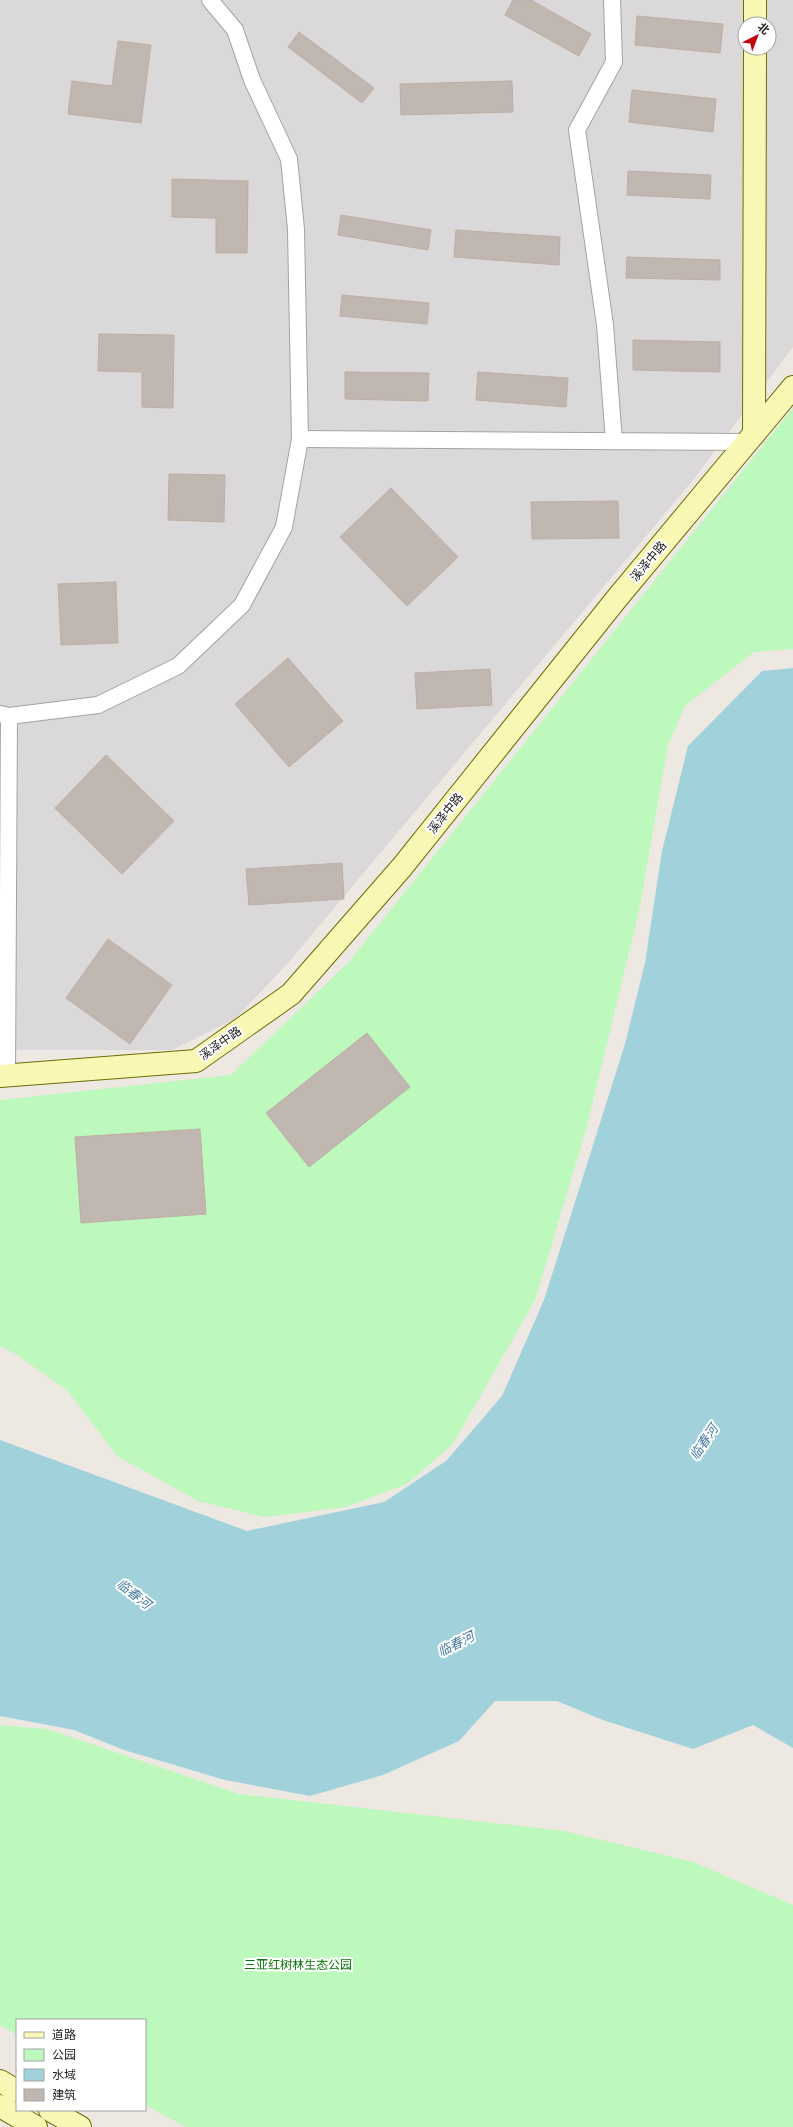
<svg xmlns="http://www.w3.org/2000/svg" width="793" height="2127" viewBox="0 0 793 2127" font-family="Poppins,'Noto Sans SC',sans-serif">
<rect width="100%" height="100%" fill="#ede8e1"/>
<path fill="#dad8d9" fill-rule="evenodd" d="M 0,0 L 793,0 L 793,347 L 693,480 L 289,962 L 235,1019 L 172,1050 L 0,1050 ZM 745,24 L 769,24 L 769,48 L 745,48 Z"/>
<g fill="#bdf8bd">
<polygon points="793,408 793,649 754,652 685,706 668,745 639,911 587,1126 535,1300 453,1444 407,1484 346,1507 264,1517 198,1501 117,1456 67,1390 14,1353 0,1346 0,1100 231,1075 348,963"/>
<polygon points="0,1725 47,1729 239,1794 564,1831 693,1862 793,1905 793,2127 186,2127 145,2105 145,2020 17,2020 17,2035 0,2025"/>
</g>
<polygon fill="#a1d2db" points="793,668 793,1748 753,1725 693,1749 603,1720 557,1701 495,1701 459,1741 383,1775 310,1796 225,1780 124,1750 74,1730 0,1716 0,1440 247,1531 384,1502 446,1461 502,1396 544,1300 625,1044 645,963 662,851 688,746 762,671"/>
<g fill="#c1b7b1" stroke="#beada4">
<polygon points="513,0 531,0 591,34 579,56 505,15"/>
<polygon points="637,16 723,24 720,53 635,45"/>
<polygon points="299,32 374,88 362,103 288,47"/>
<polygon points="118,41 151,45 141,123 68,114 72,81 112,86"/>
<polygon points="512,81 513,112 401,115 400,84"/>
<polygon points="632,90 716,99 713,132 629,122"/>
<polygon points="628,171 711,175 710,199 627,195"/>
<polygon points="172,179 248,181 247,253 216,253 216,218 172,217"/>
<polygon points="341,215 431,230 428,250 338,235"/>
<polygon points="456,230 560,237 559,265 454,257"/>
<polygon points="627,257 720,260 720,280 626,278"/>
<polygon points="342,295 429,303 427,324 340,316"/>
<polygon points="99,334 174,335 173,408 142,407 142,372 98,371"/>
<polygon points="633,340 720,342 720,372 633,370"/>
<polygon points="345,372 429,373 428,401 345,399"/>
<polygon points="478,372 568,378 566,407 476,400"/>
<polygon points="169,474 225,475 224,522 168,520"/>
<polygon points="391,488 458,557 407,606 340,537"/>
<polygon points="618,501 619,538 532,539 531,502"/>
<polygon points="116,582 118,643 61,645 58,584"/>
<polygon points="288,658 343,721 289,767 235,704"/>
<polygon points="490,669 492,705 417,709 415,673"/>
<polygon points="106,755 174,821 122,874 55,808"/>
<polygon points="342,863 344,899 249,905 246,869"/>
<polygon points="108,939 172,985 130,1044 66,998"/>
<polygon points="367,1033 410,1087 309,1167 266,1113"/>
<polygon points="200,1129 206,1214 81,1223 75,1137"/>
</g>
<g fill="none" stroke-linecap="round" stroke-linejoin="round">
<g stroke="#a3a3a3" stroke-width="18">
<g id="street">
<polyline points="612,0 614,62 577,130 605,325 614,441"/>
<polyline points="300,439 747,442"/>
<polyline points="0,714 9,716 98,705 178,666 242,605 284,527 300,439 296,229 289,159 252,80 235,30 210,0"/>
<polyline points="7,1076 9,716"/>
</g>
</g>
<g stroke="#6c6f06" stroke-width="24">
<g id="secondary">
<polyline points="755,0 755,24"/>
<polyline points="754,434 755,48"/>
<polyline points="0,1076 196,1061 291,994 402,867 618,597 793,387"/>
<polyline points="0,2081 17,2091"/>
<polyline points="0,2106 36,2127"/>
<polyline points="50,2110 80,2127"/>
</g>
</g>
<use href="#street" stroke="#fff" stroke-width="16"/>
<use href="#secondary" stroke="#f8f7b4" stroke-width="22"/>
</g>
<g text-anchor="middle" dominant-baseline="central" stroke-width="4" stroke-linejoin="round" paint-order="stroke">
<g font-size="12" fill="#1c1c1c" stroke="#fff">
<text transform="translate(648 561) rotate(-50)">溪泽中路</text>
<text transform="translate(445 813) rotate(-51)">溪泽中路</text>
<text transform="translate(220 1043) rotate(-35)">溪泽中路</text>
</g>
<g font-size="12" fill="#0c770d" stroke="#fff">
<text x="298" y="1964">三亚红树林生态公园</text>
</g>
<g font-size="13" font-style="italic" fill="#477ba1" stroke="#fff">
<text transform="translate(704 1442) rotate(-56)">临春河</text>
<text transform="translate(134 1594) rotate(38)">临春河</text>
<text transform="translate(456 1644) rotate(-27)">临春河</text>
</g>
</g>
<rect x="16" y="2019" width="130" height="92" fill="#ffffff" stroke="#a4a4a4"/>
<rect x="24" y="2032" width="20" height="6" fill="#f8f7b4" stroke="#a4a4a4"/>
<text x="52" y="2039" font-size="12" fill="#1c1c1c">道路</text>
<rect x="24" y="2049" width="20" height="12" fill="#bdf8bd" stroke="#a4a4a4"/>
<text x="52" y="2059" font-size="12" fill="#1c1c1c">公园</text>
<rect x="24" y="2069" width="20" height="12" fill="#a1d2db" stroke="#a4a4a4"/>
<text x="52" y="2079" font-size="12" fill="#1c1c1c">水域</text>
<rect x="24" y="2089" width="20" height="12" fill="#c1b7b1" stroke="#a4a4a4"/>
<text x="52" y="2099" font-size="12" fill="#1c1c1c">建筑</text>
<g transform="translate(757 36) rotate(42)"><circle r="19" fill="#ffffff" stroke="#a4a4a4"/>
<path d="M0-3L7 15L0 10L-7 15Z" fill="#c40311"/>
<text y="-6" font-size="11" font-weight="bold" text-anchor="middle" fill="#1c1c1c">北</text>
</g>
</svg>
